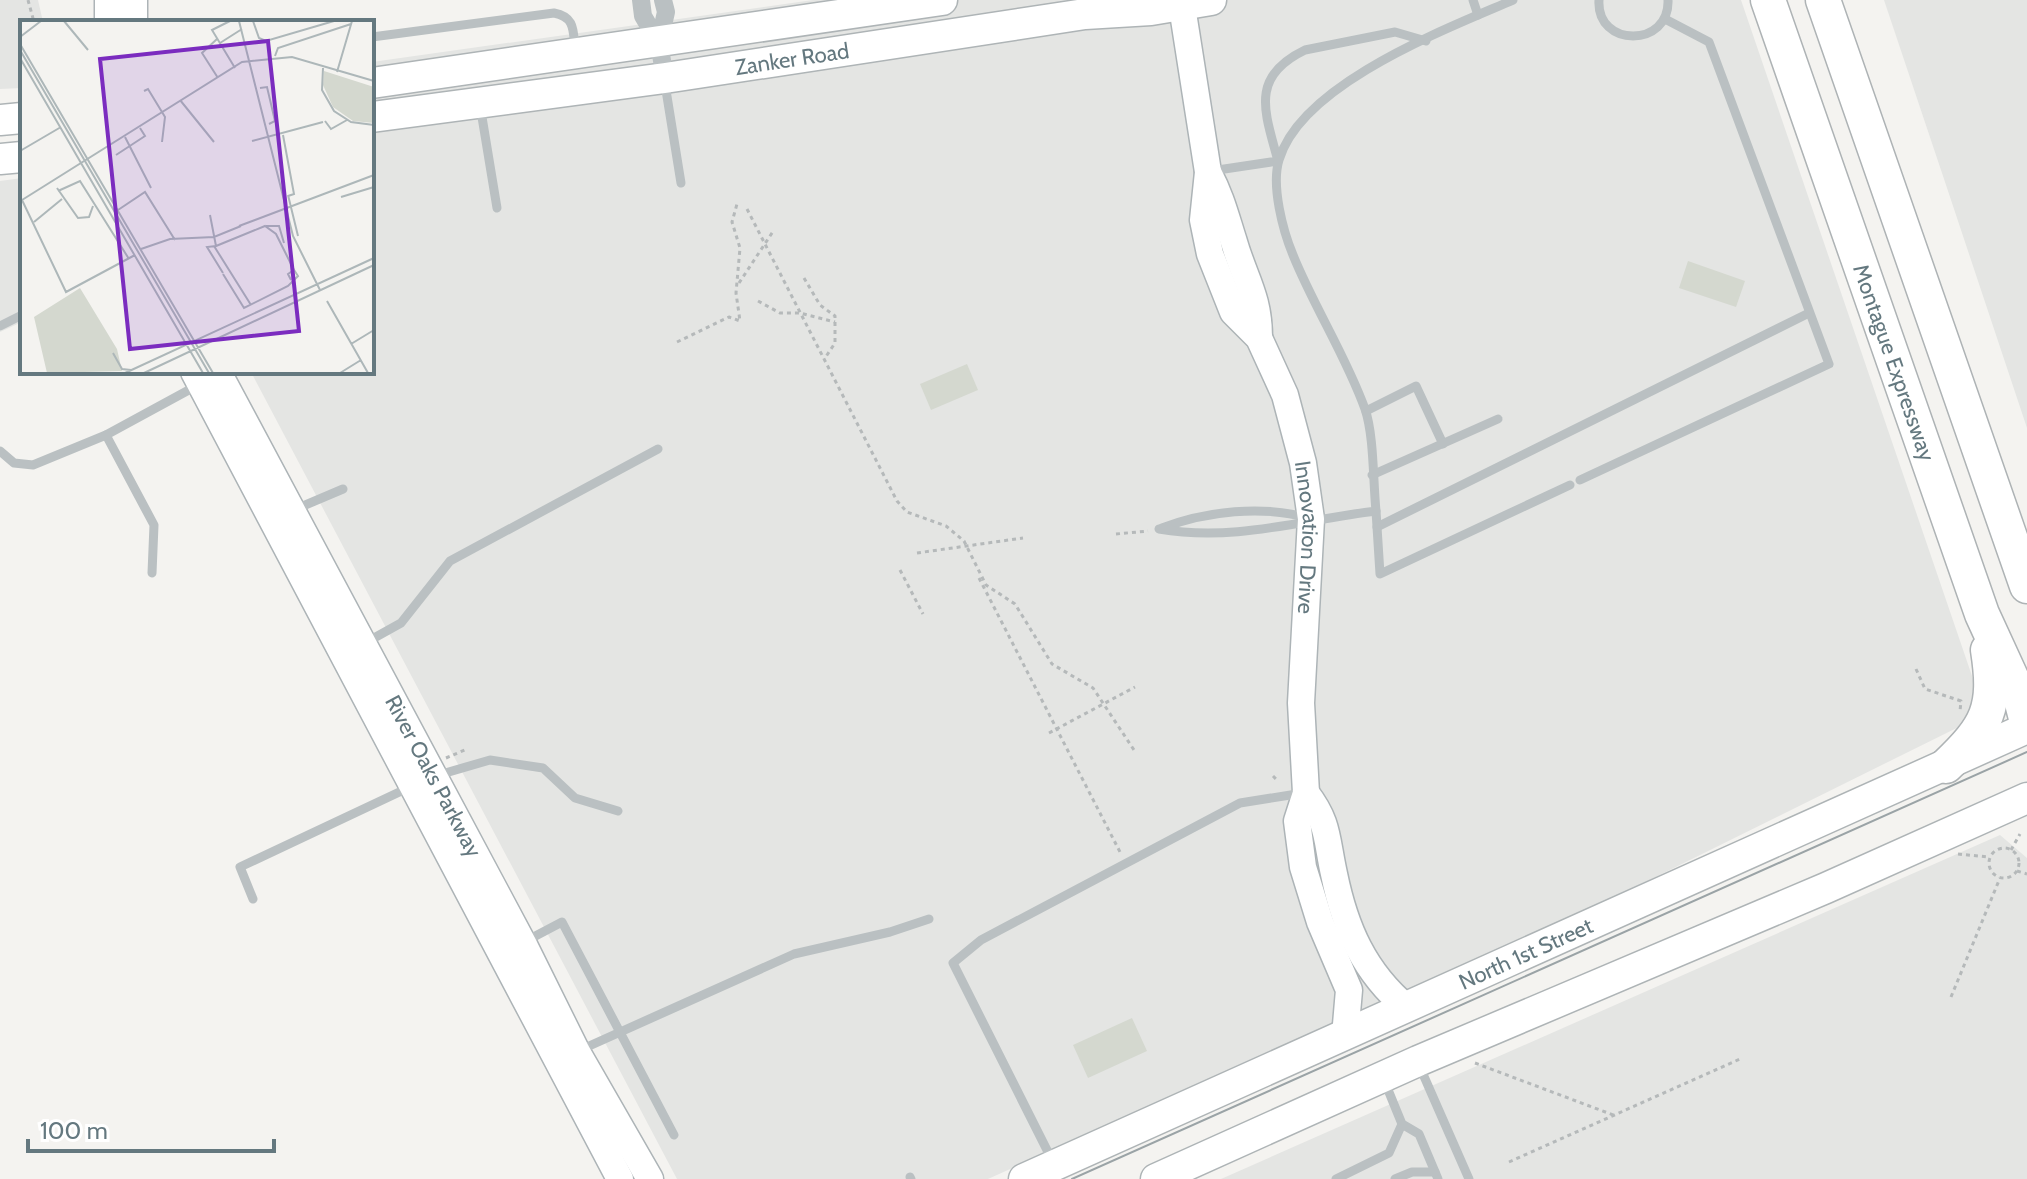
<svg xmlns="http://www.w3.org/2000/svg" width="2027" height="1179" viewBox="0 0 2027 1179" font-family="Cabin,sans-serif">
<rect width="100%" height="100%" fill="#f4f3f0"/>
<g fill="#e4e5e3">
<polygon points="0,0 38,0 43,22 22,22 22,88 0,89"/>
<polygon points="813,0 1741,0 1985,714 1615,897 988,1179 677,1179 251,372 372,372 372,62"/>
<polygon points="1884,0 2027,0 2027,428 1944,179"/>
<polygon points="22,178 22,322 0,332 0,181"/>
<polygon points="2000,835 2027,858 2027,1179 1221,1179"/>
</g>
<g fill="#d4d8cf">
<polygon points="1688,261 1745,281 1736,307 1679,288"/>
<polygon points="967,364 978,390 931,410 920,384"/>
<polygon points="1132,1018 1147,1051 1088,1078 1073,1045"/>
</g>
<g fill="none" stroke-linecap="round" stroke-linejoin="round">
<g stroke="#adb4b7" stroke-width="29">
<g id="secondary">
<polyline points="134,0 134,22"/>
<path id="s1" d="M 1181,0 L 1208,172 L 1203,220 L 1210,254 L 1233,312 L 1259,338 L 1285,395 L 1303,463 L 1311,519 L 1301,703 L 1306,793 L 1297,821 L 1303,867 L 1320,922 L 1349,990 L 1345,1036"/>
<polyline points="108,22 108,0"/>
<path d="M 1208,172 C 1222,199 1225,214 1234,242 C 1245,280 1259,296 1259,338"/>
<polyline points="194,372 620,1179"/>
<path id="s2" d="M 218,372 L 523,943 L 577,1052 L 650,1179"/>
<path d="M 1306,793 C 1329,823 1326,838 1334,874 C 1345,928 1364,972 1407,1008"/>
</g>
</g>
<g stroke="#aeb4b6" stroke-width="33">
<g id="primary">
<polyline points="372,83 942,0"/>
<path id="s3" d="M 372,117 L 665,78 L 1085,14 L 1151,10 L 1211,0"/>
<polyline points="0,120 22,118"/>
<polyline points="0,159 22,157"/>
<path id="s4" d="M 1024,1179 L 2027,728"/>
<polyline points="1156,1179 1418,1061 1826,888 2027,798"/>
</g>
</g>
<g stroke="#aeb3b5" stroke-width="37">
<g id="highway">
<path id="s5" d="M 1768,0 L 1982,614 L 2021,699 L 2027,722"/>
<polyline points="1823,0 2027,586"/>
<path d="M 1946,766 C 1988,726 1997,708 1988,650"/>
</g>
</g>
<g stroke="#b5b9ba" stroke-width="3" stroke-dasharray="4 4" stroke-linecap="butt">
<polyline points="28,0 34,22"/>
<polyline points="747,209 897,501 907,512 946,526 964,541 986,585 1015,604 1052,664 1093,688 1136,753"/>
<polyline points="804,278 820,305 835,316 835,343 825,358"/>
<polyline points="739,283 774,230"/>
<polyline points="758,301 780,313 800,313 835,322"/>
<polyline points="677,342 729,317 740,321 736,293 740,248 732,222 737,204"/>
<polyline points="1116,534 1148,531"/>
<polyline points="900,570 923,614"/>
<polyline points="979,578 1120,852"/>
<polyline points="1916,669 1925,689 1961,701 1960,711"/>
<polyline points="1049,733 1135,687"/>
<polyline points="446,758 467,749"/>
<polyline points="1273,776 1277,780"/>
<circle cx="2004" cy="863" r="15"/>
<polyline points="2011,850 2020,834"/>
<polyline points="1958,854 1989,857"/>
<polyline points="2017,871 2027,874"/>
<polyline points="1951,997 2000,878"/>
<polyline points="1475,1063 1616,1116"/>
<polyline points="1509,1162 1740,1059"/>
</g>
<g stroke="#bac0c2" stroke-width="9">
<polyline points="1473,0 1478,15"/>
<path d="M 1599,0 C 1596,48 1670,48 1668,0"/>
<path d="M 372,37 L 554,13 C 575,17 573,30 575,48"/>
<polyline points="665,84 681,183"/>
<polyline points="480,105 497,208"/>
<path d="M 1211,171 L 1278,161 C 1265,112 1249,77 1305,50 L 1395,32 L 1426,41"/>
<polyline points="0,326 22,315"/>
<polyline points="1366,411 1416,386 1443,444"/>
<polyline points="106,435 154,525 152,573"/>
<polyline points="0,451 14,463 33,465 106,435 198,385"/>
<polyline points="1372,475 1498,419"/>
<polyline points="1580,480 1829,364 1709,42 1665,19"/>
<polyline points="296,509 343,489"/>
<polyline points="1376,511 1380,574 1570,485"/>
<polyline points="1377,527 1809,313"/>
<path d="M 1162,528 C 1206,511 1263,505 1308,518"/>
<path d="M 1159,529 C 1235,542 1301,520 1376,511 C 1373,481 1374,435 1365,409 C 1346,356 1314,307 1293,255 C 1283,231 1271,186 1279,160 C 1301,84 1446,29 1513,0"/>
<polyline points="365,643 401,623 450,561 658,449"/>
<polyline points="435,776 490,760 543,768 575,798 618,811"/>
<polyline points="253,899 240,867 410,787"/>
<polyline points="524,942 562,922 674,1135"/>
<polyline points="578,1051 794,954 890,932 929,919"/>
<polyline points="1419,1065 1469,1179"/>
<polyline points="1384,1080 1402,1124 1419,1134 1438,1179"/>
<polyline points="1052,1160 953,963 981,940 1240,803 1303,793"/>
<polyline points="910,1177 911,1179"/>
<polyline points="1336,1179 1389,1153 1402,1124"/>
<polyline points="1395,1179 1412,1172 1435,1172"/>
</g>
<g stroke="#bac0c2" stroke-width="18">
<polyline points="641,0 643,16 659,43 665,78"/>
<polyline points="659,43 666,12 663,0"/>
</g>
<use href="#secondary" stroke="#fff" stroke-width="26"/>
<use href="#primary" stroke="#fff" stroke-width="30"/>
<use href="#highway" stroke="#fff" stroke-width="34"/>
<polyline stroke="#9aa3a6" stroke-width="2" points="1072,1179 2027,752"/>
<polyline stroke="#b5b9ba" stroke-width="3" stroke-dasharray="4 4" stroke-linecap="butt" points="917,553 1023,538"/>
</g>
<g text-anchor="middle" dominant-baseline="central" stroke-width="8" stroke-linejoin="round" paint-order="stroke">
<g font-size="22" fill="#64787f" stroke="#fff">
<text stroke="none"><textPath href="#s3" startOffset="424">Zanker Road</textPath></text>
<text stroke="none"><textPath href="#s5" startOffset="384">Montague Expressway</textPath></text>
<text stroke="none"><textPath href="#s1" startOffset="564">Innovation Drive</textPath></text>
<text stroke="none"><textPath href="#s2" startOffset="458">River Oaks Parkway</textPath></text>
<text stroke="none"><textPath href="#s4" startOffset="550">North 1st Street</textPath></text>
</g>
</g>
<g transform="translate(20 20)">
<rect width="354" height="354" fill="#f4f3f0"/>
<path d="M 304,51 L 354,67 L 354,103 L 333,101 L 313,87 L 303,65 ZM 60,268 L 97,329 L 102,351 L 27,353 L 14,297 Z" fill="#d4d8cf"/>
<path fill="none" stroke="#adb7b9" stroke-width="2" d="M 44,1 L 68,30M 210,1 L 192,10 L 215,48M 219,1 L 273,216 L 300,270M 233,1 L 239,18 L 246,21 L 314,1M 0,17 L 21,1M 197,19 L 182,33 L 198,58M 200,23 L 222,9M 0,24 L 193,353M 0,30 L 189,353M 255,36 L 258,28 L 331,4M 0,38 L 183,353M 303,48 L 302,70 L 314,91 L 331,102 L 354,105M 317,52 L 332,1M 240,68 L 247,67 L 255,101 L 249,104M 124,71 L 128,69 L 145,97 L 142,122M 160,80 L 194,122M 305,101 L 311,109 L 327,100M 263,115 L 274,174 L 268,176M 105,117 L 131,168M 232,121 L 303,102M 0,131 L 41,107M 96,135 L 125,116 L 120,108M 37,168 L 58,198 L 69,197 L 73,186M 38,171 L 60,161 L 109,239M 268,175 L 278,216M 321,177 L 354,167M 2,180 L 222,42 L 272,37 L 354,61M 2,180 L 46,272 L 115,235M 98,190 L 125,172 L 155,220M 190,195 L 196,226 L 245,206 L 256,214 L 274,250M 14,202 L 42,179M 219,206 L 354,155M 246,206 L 259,206 L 264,223M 194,226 L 231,285M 196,226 L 187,227 L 203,253M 121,229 L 150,219 L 194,217 L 221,206M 203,254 L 224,288 L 268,266 L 278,256 L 274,250 L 268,254 L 271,260M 307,281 L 348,353M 331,324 L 354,310M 93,333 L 102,349 L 111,350M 105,353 L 354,238M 124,353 L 354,245M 320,353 L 341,340"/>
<path fill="#7b2cbf" fill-opacity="0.15" stroke="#7b2cbf" stroke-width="4" d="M 248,21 L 279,311 L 110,329 L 80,39 Z"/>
<rect width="354" height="354" fill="none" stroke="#64787f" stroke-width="4"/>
</g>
<path d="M28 1139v12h246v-12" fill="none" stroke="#64787f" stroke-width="4"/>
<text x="40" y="1139" font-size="24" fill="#64787f" stroke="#ffffff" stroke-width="6" paint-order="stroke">100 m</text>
</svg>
